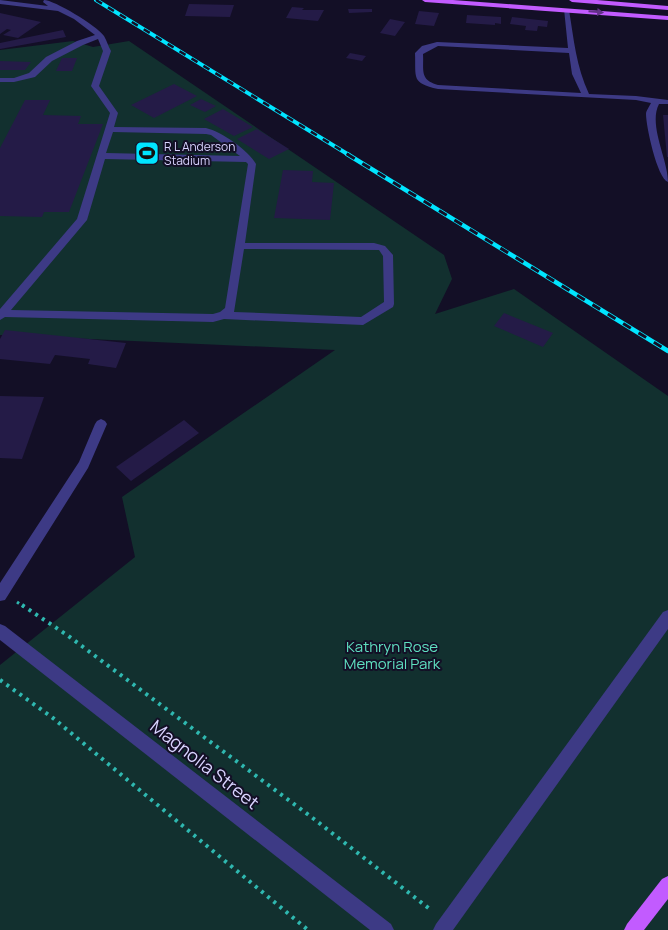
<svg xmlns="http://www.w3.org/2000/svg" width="668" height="930" viewBox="0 0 668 930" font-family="Manrope,sans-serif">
<rect width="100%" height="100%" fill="#130f26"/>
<polygon fill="#12302f" points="73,41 93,47 129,41 444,255 452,279 435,314 514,289 668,396 668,930 0,930 0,665 135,557 122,497 335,350 0,335 0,50"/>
<g fill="#241b47">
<polygon points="189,4 234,5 230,17 185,16"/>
<polygon points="292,7 304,8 302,10 324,10 318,21 286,18"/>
<polygon points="348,9 372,9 372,12 349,13"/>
<polygon points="419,11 439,13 434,26 415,24"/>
<polygon points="0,13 41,22 18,38 3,35 11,30 7,29 0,34"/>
<polygon points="467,15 501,17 501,24 495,23 495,25 466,23"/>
<polygon points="512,17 548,21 547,27 538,26 537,31 525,30 526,26 510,24"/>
<polygon points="390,19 405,22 395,36 380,33"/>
<polygon points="63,30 66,37 0,49 0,43"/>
<polygon points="350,53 366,56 362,61 346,58"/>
<polygon points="62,58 77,58 72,71 56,71"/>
<polygon points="0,61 31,62 25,70 0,70"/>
<polygon points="174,84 197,96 154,118 131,105"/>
<polygon points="201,99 216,106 205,112 190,105"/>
<polygon points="25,100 50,100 43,115 81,116 78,124 103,124 69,212 44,212 42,217 0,216 0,148"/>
<polygon points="223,109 253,127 234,136 204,119"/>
<polygon points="663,115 668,115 668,157 667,157"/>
<polygon points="257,129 289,149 269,159 237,139"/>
<polygon points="283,170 313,171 312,182 334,183 330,220 274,218"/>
<polygon points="504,313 553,333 543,347 494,326"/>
<polygon points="5,330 126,343 116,368 88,364 90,359 55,355 50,364 0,359 0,339"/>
<polygon points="0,396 44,397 22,459 0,458"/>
<polygon points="184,420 199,433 131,481 116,467"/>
</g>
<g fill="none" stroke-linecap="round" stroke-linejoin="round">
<polyline stroke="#2fb8b0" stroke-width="3" stroke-dasharray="2.5 4" stroke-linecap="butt" points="17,602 24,607"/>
<g stroke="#2fb8b0" stroke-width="4" stroke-dasharray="3 5" stroke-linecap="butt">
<polyline points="22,605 67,635 314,819 431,910"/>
<polyline points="0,680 53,718 308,930"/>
</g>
<g fill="#3d3a85" fill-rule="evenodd">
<path d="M 0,0 L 48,6 L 43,2 L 44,0 C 54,0 96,25 104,36 C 107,41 108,46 111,51 L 99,86 L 118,113 L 114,127 L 206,128 C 222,132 248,150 256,164 L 245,243 L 374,243 L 385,246 L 393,255 L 394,304 L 393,307 L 363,325 L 224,319 L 213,322 L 5,317 L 0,320 L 0,309 L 77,219 L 110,113 L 91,86 L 103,51 L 98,39 L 83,45 L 52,61 L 35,77 L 14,82 L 0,82 L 0,78 L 14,78 L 29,73 L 46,57 L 77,41 L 95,35 L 74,19 L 58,11 L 0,4 ZM 113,132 L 206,134 L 211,135 L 240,156 L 106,153 ZM 105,159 L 246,162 L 248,164 L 225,308 L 220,312 L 213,314 L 11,310 L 87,220 ZM 244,249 L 379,250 L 383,256 L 384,302 L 361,317 L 234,312 Z"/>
<path d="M 564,9 L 569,10 C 574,40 576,66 589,94 L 636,96 L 668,100 L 668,104 L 659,104 C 648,125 668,159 668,182 C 657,178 646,126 646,114 C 646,111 649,107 651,103 L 636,100 L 438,89 C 411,83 416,78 415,53 L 422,46 L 437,42 L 568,48 ZM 438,46 L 569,53 L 572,74 L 581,93 L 438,85 C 419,80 424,70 423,54 Z"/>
<polygon points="101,419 105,421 107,424 88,468 5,600 0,601 0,583 79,462 95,424 97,421"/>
<polygon points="668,610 668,629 453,930 433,930 436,924 663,612"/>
<polygon points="0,624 5,626 391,924 394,930 370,930 0,640"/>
</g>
<g fill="#c25bff" fill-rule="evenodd">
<polygon points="422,0 453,0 668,16 668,20 425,2"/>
<polygon points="569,0 597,0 668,6 668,10 572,2"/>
<polygon points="668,876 668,899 644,930 624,930 627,924 662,879"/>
</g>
<g stroke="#00e5ff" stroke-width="4">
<polyline id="rail-far1" points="96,0 349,155"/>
</g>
<g stroke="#00e5ff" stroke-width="4.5">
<polyline id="rail" points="347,154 668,351"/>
</g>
<use href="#rail-far1" stroke="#130f26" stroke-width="2.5" stroke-dasharray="7" stroke-linecap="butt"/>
<use href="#rail" stroke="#130f26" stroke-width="3" stroke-dasharray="9" stroke-linecap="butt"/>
</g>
<defs><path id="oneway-solid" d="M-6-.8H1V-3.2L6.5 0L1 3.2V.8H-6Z" transform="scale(1.25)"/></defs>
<use fill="#623188" href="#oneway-solid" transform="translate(596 12) rotate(5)"/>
<defs>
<g id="stadium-square" transform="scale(1.25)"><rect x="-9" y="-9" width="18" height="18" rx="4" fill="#00e5ff" stroke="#130f26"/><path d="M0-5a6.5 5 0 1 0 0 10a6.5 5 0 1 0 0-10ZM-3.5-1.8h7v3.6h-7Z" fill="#111"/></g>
</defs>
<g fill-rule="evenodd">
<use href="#stadium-square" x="147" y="153"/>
</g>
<g text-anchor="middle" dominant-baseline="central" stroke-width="4" stroke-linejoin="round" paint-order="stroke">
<g font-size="12" fill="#d9d4ff" stroke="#130f26" text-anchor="start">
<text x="164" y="146">R L Anderson<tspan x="164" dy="14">Stadium</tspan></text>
</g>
<g font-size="15" fill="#5fe0c0" stroke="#130f26">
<text x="392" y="646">Kathryn Rose<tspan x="392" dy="17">Memorial Park</tspan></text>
</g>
<g font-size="18" fill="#d9d4ff" stroke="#130f26">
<text transform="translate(205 764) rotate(38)">Magnolia Street</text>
</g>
</g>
</svg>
